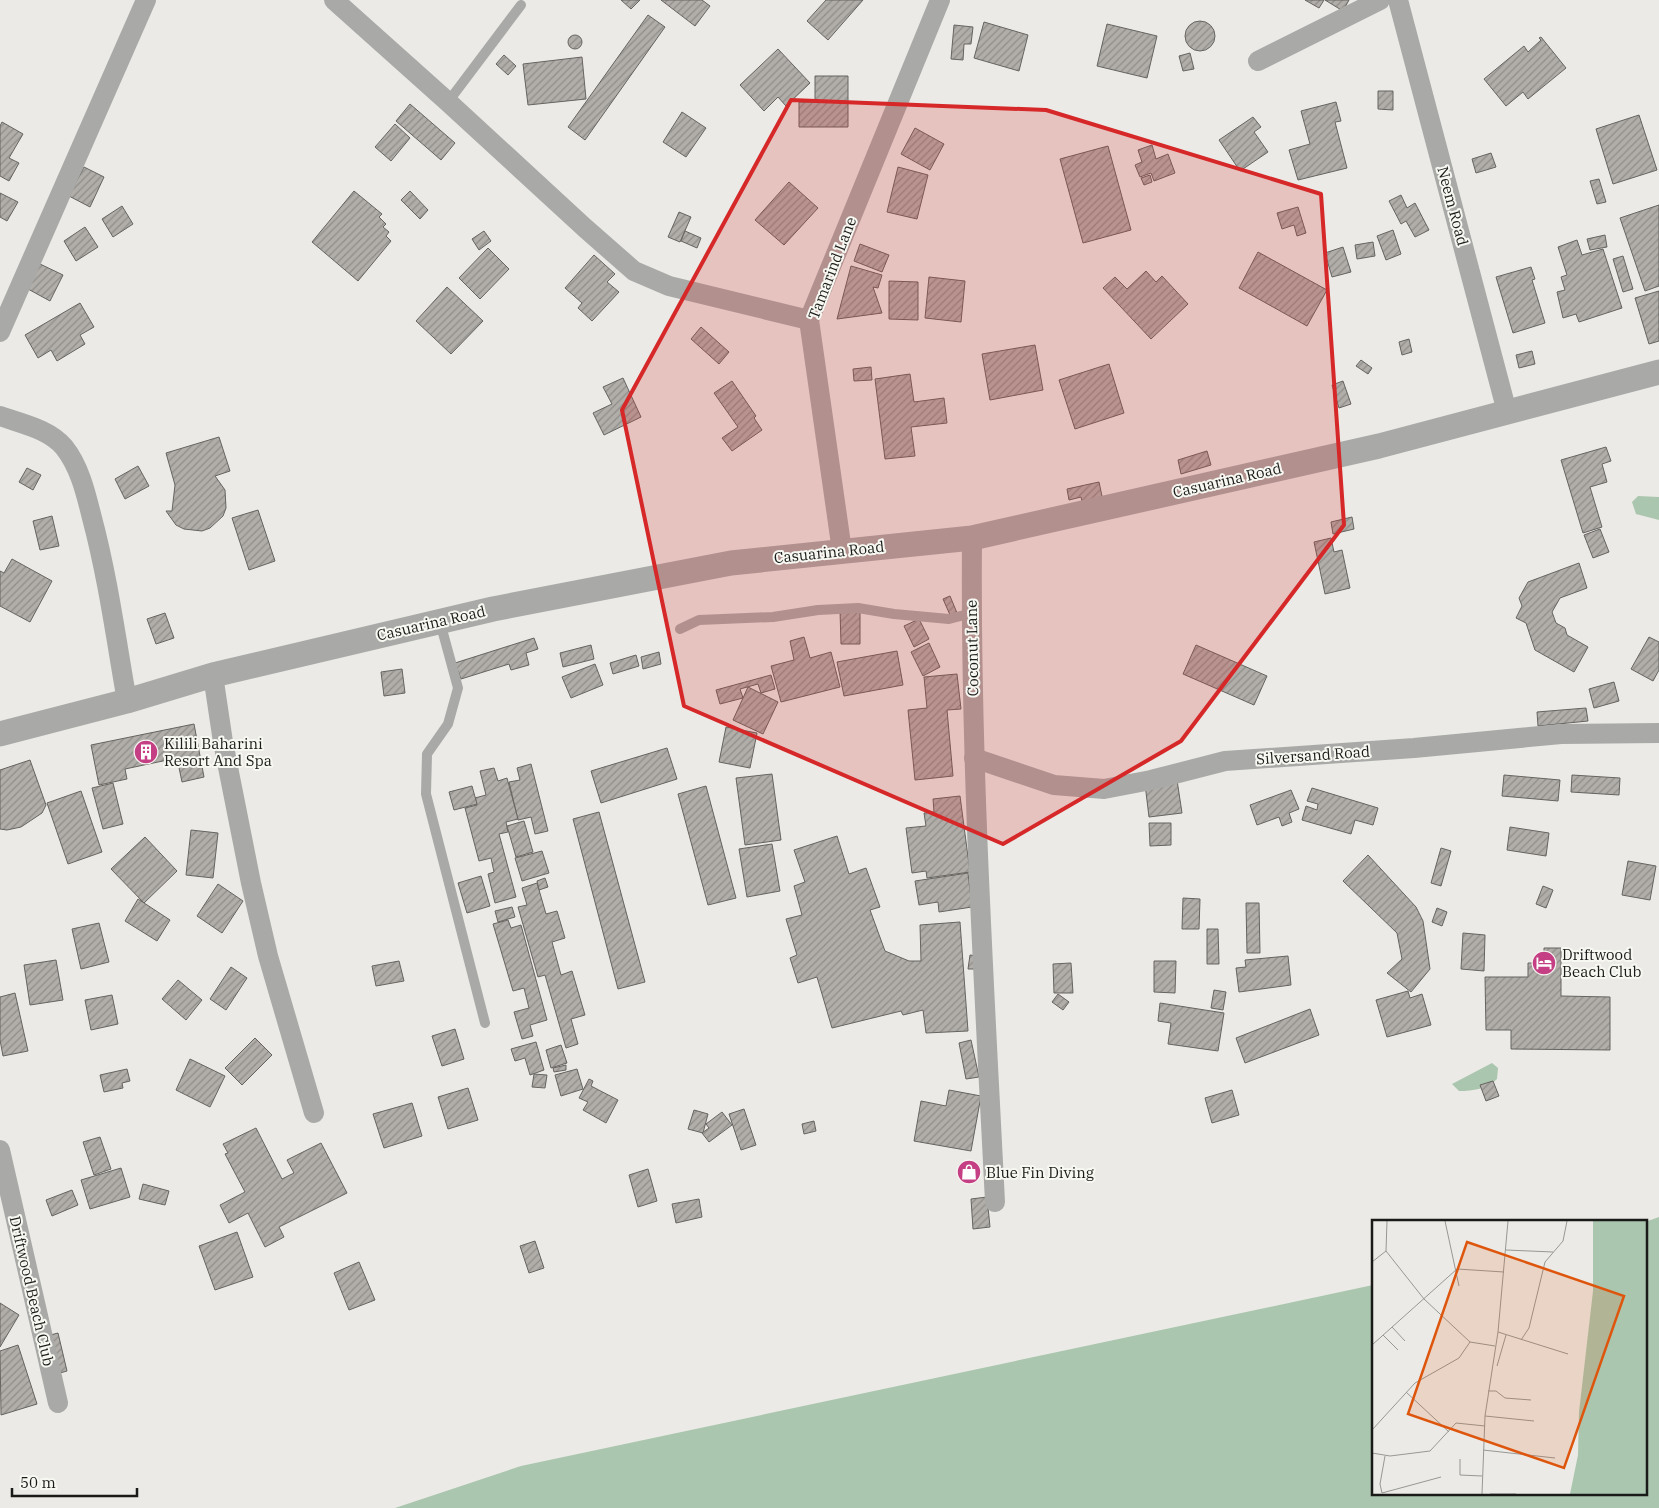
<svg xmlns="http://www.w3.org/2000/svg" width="1659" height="1508" viewBox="0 0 1659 1508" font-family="'IBM Plex Serif',serif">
<defs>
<pattern id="building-hatch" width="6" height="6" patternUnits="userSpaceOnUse" patternTransform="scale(1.25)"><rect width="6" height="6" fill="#b1aeaa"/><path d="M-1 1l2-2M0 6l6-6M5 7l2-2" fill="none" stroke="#8f8d89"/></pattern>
</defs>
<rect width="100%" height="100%" fill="#ebeae6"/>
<g fill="#aac6ae">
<polygon points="1638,496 1659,497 1659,520 1636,514 1632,502"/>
<path d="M 1492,1063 L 1498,1068 L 1497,1079 C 1487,1089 1473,1091 1459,1091 L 1452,1084 Z"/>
<polygon points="1659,1217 1659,1508 395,1508 521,1466 1373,1285 1373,1494 1645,1494 1645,1222"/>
</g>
<g fill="url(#building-hatch)" stroke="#666460">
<polygon points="621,0 640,0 631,9"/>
<polygon points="661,0 702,0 710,6 695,26"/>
<polygon points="826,0 863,0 828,40 807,21"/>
<polygon points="1305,0 1324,0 1319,8"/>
<polygon points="1325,0 1349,0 1343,11"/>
<polygon points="648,15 665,27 585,140 568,127"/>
<circle cx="1200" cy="36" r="15"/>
<polygon points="984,22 1028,35 1019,71 974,58"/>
<polygon points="1107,24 1157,36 1147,78 1097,66"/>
<polygon points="954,25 973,27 971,44 964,44 963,60 951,59"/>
<circle cx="575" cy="42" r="7"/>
<polygon points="1541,37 1566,68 1528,99 1523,92 1506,106 1484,79 1524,46 1528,52 1541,40 1539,38"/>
<polygon points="778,49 810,83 786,106 778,97 764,111 740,85"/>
<polygon points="1190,53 1194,69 1183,71 1179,56"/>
<polygon points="504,55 516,66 508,75 496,64"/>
<polygon points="582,57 586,99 528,105 523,64"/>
<polygon points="815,76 848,76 848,127 799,127 799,102 815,102"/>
<polygon points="1378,91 1393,91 1393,110 1378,109"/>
<polygon points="1336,102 1341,121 1335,122 1347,168 1298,180 1289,150 1310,144 1301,111"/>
<polygon points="410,104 455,143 441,160 396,121"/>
<polygon points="682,112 706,128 686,157 663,142"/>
<polygon points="1639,115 1657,170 1613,184 1596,129"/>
<polygon points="1253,117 1261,127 1254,132 1268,152 1240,171 1219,140"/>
<polygon points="2,122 23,134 9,158 19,163 9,181 0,176 0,126"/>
<polygon points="395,124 410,138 391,161 375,147"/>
<polygon points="915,128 944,144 930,170 901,154"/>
<polygon points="1152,145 1156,159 1168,154 1175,173 1154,181 1151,173 1140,177 1135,165 1142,162 1138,150"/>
<polygon points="1108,146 1131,230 1083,243 1060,159"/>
<polygon points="1491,153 1496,167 1476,173 1472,159"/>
<polygon points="84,167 104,177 90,207 69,196"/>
<polygon points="898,167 928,175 917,219 887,212"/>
<polygon points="1150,175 1152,182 1144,185 1141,178"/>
<polygon points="1599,179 1606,202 1597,204 1590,181"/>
<polygon points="789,182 818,208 784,245 755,220"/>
<polygon points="354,191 382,214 379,217 386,224 383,227 389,232 386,236 391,241 358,281 312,242"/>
<polygon points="410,191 428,210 420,219 401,200"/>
<polygon points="0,193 18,202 7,221 0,217"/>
<polygon points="1401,195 1407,208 1415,203 1429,230 1415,237 1406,221 1401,224 1389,201"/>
<polygon points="1659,205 1659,286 1645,291 1620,218"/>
<polygon points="122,206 133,224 113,237 102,219"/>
<polygon points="1298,207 1306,233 1297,236 1294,225 1282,229 1277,213"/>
<polygon points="679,212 691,217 680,242 668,237"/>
<polygon points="85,227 98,247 76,261 64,241"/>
<polygon points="1393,230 1401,254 1386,260 1377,236"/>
<polygon points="484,231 491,241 479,250 472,239"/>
<polygon points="685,231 701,238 697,248 681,241"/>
<polygon points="1605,235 1607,247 1590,250 1587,239"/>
<polygon points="1577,240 1582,255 1603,249 1622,308 1579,322 1576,314 1563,318 1557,292 1565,290 1561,277 1567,275 1558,247"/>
<polygon points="1373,242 1375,256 1357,259 1355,245"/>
<polygon points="860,244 889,255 882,272 854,261"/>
<polygon points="1343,247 1351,272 1332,277 1325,253"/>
<polygon points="488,248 509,269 480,299 459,278"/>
<polygon points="1258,252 1327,290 1307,326 1239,288"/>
<polygon points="594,255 615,274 607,282 619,292 592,321 578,308 582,303 565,288"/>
<polygon points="1623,256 1633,289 1623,292 1613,259"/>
<polygon points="40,264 63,275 50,301 28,289"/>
<polygon points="851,266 882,275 878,288 873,287 882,313 837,319"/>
<polygon points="1531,267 1535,279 1532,280 1545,323 1513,333 1496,277"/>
<polygon points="1146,271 1156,282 1162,276 1188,304 1151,339 1103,288 1115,277 1127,289"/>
<polygon points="929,277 965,281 961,322 925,318"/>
<polygon points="889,281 918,282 918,320 889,319"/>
<polygon points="447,287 483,321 451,354 416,321"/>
<polygon points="1659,291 1659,341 1649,344 1635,298"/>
<polygon points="80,303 94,327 80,335 85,344 57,361 51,350 38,358 25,335"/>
<polygon points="701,327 729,352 719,364 691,339"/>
<polygon points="1409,339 1412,352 1402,355 1399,342"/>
<polygon points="1035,345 1043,390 990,400 982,354"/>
<polygon points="1532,351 1535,364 1519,368 1516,355"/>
<polygon points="1361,360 1372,368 1368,374 1356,366"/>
<polygon points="1109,364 1124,413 1075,429 1059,380"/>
<polygon points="871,367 872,380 854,381 853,369"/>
<polygon points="910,374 914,402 944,398 947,423 911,427 915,456 885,459 875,379"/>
<polygon points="623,378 641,417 604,435 593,413 612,404 603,387"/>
<polygon points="732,381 756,416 754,418 762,430 732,451 722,438 738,427 714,393"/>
<polygon points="1343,381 1351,404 1339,408 1332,385"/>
<polygon points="219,437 230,471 215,476 225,490 226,508 223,516 210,528 202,531 184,529 176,525 166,511 172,511 175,485 166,453"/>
<polygon points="1606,447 1611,461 1602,464 1607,482 1590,487 1602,527 1583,533 1561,460"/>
<polygon points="1207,451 1211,465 1181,474 1178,460"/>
<polygon points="138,466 149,486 125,499 115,479"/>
<polygon points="27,468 41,475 33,490 19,482"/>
<polygon points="1099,482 1103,501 1083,506 1081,497 1069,500 1067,489"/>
<polygon points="258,510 275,561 249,570 232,518"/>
<polygon points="52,516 59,546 40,550 33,521"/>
<polygon points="1352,517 1354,529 1333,534 1331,522"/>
<polygon points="1600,529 1609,552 1593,558 1584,535"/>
<polygon points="1331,538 1334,552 1342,550 1350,588 1325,594 1314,542"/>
<polygon points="12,559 52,581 30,622 0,606 0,571 4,573"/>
<polygon points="1579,563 1587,588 1560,598 1552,612 1556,623 1565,628 1567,635 1588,647 1574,672 1535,650 1526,623 1516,618 1522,606 1519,598 1528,582"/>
<polygon points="950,596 957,613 950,615 943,599"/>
<polygon points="840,610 860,610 860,644 841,644"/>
<polygon points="165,613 174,638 156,644 147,619"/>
<polygon points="919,619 929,639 914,647 904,626"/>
<polygon points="804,637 810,658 831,652 840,687 781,702 771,666 794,660 790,641"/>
<polygon points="1649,637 1659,642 1659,670 1653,681 1631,669"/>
<polygon points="534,638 538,649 526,653 529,665 511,670 509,664 461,679 455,663"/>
<polygon points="929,643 940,667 923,676 911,652"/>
<polygon points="591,645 594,659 563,667 560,653"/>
<polygon points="1196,645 1267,676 1254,705 1183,674"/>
<polygon points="897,651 903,685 844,696 837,662"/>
<polygon points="659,652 661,664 643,669 641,657"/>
<polygon points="636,655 639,666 613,674 610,663"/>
<polygon points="595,664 603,685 571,698 562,677"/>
<polygon points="402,669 405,693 384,696 381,672"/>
<polygon points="957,674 961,709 947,710 953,776 915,780 908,710 927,708 924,677"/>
<polygon points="771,675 775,689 761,693 758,684 740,689 743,698 720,704 716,690"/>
<polygon points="1614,682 1619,701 1594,708 1589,689"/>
<polygon points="748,687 778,702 763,734 733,720"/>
<polygon points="1586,708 1588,721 1538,726 1537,712"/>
<polygon points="194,724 204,777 182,782 177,758 125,769 127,779 99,785 91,745"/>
<polygon points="726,727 757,733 750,768 719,762"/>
<polygon points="667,748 677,779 601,803 591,771"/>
<polygon points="30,760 46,805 42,813 21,827 7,830 0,829 0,770"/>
<polygon points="531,764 548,831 535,834 531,817 518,820 509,782 520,780 517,768"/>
<polygon points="494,768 498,781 507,778 518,819 506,822 508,832 499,834 516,897 495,903 488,874 494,872 491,858 479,861 465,808 477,805 475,798 486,795 480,771"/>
<polygon points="772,774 781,840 745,845 736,778"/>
<polygon points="1504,775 1560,780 1558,801 1502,796"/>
<polygon points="1572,775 1620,778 1619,795 1571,792"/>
<polygon points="1177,780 1182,813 1149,817 1145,784"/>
<polygon points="113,783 123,824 103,829 92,788"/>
<polygon points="472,786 477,804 454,810 449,792"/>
<polygon points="706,786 736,898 708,905 678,794"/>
<polygon points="1312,788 1378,808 1373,825 1355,820 1351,834 1302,820 1306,806 1317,810 1318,804 1307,801"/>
<polygon points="1291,790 1299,809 1289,813 1292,822 1282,826 1279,817 1257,825 1250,805"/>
<polygon points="81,791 102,852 68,864 47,803"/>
<polygon points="960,796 970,872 927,878 926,871 912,873 906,828 926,826 924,813 934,812 933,799"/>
<polygon points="599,812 645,982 618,989 573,819"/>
<polygon points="524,821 533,852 516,857 507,826"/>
<polygon points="1149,823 1171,823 1171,845 1150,846"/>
<polygon points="1510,827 1549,833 1546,856 1507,850"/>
<polygon points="191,830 218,833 213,878 186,875"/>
<polygon points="837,836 849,874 866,868 880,907 870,910 885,951 909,961 921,961 920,925 960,922 968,1031 926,1033 923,1010 903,1015 901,1011 832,1028 817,977 798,983 790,958 797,955 786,919 802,915 794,886 805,882 794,850"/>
<polygon points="145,837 177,871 144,903 111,869"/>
<polygon points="772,844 780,891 747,897 739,849"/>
<polygon points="1441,848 1451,851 1441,886 1431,883"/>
<polygon points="542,851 549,873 522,881 515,858"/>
<polygon points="1368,855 1416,907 1423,921 1430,969 1411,992 1387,973 1402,959 1397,933 1343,881"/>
<polygon points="1628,861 1656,866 1650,900 1622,895"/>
<polygon points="968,873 972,907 939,912 938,902 919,905 915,881"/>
<polygon points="481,876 490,906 467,913 458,883"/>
<polygon points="545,878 548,887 539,890 537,881"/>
<polygon points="537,883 546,914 557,911 565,938 552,942 561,975 572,971 585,1015 571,1019 578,1044 566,1048 545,975 538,977 518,907 527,905 522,888"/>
<polygon points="218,884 243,901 222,933 197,916"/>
<polygon points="1543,886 1553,890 1546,908 1536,904"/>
<polygon points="1183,898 1200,899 1199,929 1182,929"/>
<polygon points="138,899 170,920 157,941 125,921"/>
<polygon points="1246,903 1259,903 1260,953 1247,953"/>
<polygon points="512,907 515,917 498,922 495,911"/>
<polygon points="1437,908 1447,912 1442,926 1432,922"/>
<polygon points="508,920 511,928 521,925 547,1020 530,1025 533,1036 522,1039 514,1012 529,1008 524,988 513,991 493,924"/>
<polygon points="99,923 109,962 81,969 72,929"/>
<polygon points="1207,929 1218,929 1219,964 1207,964"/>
<polygon points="1463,933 1485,935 1484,971 1461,969"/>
<polygon points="1544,948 1561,948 1561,996 1610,997 1610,1050 1511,1049 1511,1030 1486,1030 1485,977 1528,977 1528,963 1544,963"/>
<polygon points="970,955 978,956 977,969 968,969"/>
<polygon points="1288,956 1291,985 1239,992 1236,968 1246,967 1245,960"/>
<polygon points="56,960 63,1000 30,1005 24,965"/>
<polygon points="399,961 404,981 376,986 372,966"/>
<polygon points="1154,961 1176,961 1175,993 1154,992"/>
<polygon points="1071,963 1073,993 1054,993 1053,964"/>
<polygon points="231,967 247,978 226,1010 210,999"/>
<polygon points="178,980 202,1000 186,1020 162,999"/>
<polygon points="1214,990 1226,992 1223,1010 1211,1008"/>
<polygon points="1408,991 1410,998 1422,994 1431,1025 1387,1037 1376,1000"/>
<polygon points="15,993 28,1051 3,1056 0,1040 0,997"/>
<polygon points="1058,994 1069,1002 1063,1010 1052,1002"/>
<polygon points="112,995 118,1024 91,1030 85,1000"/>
<polygon points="1160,1003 1224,1013 1218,1051 1168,1044 1171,1023 1158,1021"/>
<polygon points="1310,1009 1319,1035 1245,1063 1236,1038"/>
<polygon points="455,1029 464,1059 442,1066 432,1036"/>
<polygon points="255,1038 272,1055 242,1085 225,1068"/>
<polygon points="971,1040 979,1077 966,1079 959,1043"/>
<polygon points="536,1042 544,1070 530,1075 525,1058 515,1061 511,1049"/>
<polygon points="561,1045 567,1063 551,1068 546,1050"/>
<polygon points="190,1059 225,1076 210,1107 176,1090"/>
<polygon points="566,1065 566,1070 554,1072 553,1068"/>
<polygon points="127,1069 130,1081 122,1083 123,1088 104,1092 100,1075"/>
<polygon points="577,1069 583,1089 561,1096 555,1075"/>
<polygon points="534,1074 547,1075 545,1088 532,1087"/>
<polygon points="589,1079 593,1081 591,1086 618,1100 606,1123 583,1110 588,1102 579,1098"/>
<polygon points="1493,1081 1499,1096 1486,1101 1480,1085"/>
<polygon points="468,1088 478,1120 448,1129 438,1097"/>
<polygon points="949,1090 981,1096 971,1151 914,1141 921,1101 946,1106"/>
<polygon points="1232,1090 1239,1115 1212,1123 1205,1098"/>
<polygon points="412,1103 422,1136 384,1148 373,1114"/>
<polygon points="744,1109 756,1145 741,1150 729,1114"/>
<polygon points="694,1110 708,1114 703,1133 688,1129"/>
<polygon points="722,1112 732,1125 709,1142 702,1133 709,1128 706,1124"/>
<polygon points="814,1121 816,1131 804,1134 802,1124"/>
<polygon points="256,1128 282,1179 294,1173 287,1160 321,1143 347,1193 279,1227 284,1237 265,1247 248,1213 229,1223 220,1205 245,1192 225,1154 228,1153 223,1144"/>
<polygon points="100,1137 111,1169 94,1175 83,1142"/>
<polygon points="121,1168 130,1197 90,1209 81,1180"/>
<polygon points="648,1169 657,1201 638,1207 629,1175"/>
<polygon points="143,1184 169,1191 165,1205 139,1199"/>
<polygon points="72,1190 78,1205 52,1216 46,1200"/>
<polygon points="987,1197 990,1227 973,1229 971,1199"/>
<polygon points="699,1199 702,1217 676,1223 672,1204"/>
<polygon points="237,1232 253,1277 215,1290 199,1246"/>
<polygon points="535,1241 544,1268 529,1273 520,1246"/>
<polygon points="359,1262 375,1300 349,1310 334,1273"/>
<polygon points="0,1303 19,1315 0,1347"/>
<polygon points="58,1333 67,1371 53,1375 43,1337"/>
<polygon points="18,1345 37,1404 1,1415 0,1351"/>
</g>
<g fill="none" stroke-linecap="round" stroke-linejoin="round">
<g stroke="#a9aaa8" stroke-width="10">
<polyline points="448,102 521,5"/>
<polyline points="440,622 458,688 448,724 427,754 426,794 485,1023"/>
<polyline points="680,629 699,620 773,617 818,610 858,608 894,614 949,619 972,613"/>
</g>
<g stroke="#a9aaa8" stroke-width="20">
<polyline points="334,0 448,102 585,228 634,271 669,286 809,320"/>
<polyline points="1398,0 1507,412"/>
<polyline points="1258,61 1380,0"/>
<polyline points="0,332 146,0"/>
<path d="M 0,416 C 22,424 49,429 64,447 C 80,467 86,494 92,518 C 108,578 116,639 127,701"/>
<path d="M 972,538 C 970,759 984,981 995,1202"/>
<polyline points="842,551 809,320 940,0"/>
<polyline points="213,675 223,742 251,883 268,956 314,1113"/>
<polyline points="974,758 1054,785 1104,789 1151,780 1225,761 1414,748 1561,734 1659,733"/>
<polyline points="0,1150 58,1403"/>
</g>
<polyline stroke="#a9aaa8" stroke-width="25" points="0,734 127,701 213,675 493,609 731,563 972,538 1379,446 1659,372"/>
</g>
<path fill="#d62828" fill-opacity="0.2" stroke="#d62828" stroke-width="4" stroke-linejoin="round" d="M 791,100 L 1046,110 L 1321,194 L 1344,525 L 1181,741 L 1003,844 L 684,706 L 622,410 Z"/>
<defs>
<g id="building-disc" transform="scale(1.25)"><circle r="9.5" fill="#c43f83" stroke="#f8f8f3"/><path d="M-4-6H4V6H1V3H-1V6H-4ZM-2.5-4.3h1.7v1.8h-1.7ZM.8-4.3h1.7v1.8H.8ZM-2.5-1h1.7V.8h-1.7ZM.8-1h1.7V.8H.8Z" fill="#fff"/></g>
<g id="hotel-disc" transform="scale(1.25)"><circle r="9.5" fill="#c43f83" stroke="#f8f8f3"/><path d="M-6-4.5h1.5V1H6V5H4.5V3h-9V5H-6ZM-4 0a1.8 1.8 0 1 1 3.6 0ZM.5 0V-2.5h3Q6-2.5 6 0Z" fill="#fff"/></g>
<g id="shop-disc" transform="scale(1.25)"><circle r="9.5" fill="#c43f83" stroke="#f8f8f3"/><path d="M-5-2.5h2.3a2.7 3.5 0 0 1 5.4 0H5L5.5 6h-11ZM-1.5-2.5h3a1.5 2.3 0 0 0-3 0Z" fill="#fff"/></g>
</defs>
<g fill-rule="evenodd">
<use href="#building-disc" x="146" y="752"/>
<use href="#hotel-disc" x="1544" y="963"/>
<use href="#shop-disc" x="969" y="1172"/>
</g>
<g text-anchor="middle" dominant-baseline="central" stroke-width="4" stroke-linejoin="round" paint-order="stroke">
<g font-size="15" fill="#1a1a18" stroke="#f8f8f3">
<text transform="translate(1453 206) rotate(75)">Neem Road</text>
<text transform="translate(832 268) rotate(-69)">Tamarind Lane</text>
<text transform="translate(1227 480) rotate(-13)">Casuarina Road</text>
<text transform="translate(829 552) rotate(-6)">Casuarina Road</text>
<text transform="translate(431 623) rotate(-13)">Casuarina Road</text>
<text transform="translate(972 648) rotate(-91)">Coconut Lane</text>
<text transform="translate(1313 755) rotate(-4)">Silversand Road</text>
<text transform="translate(32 1291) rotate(77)">Driftwood Beach Club</text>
</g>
<g font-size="15" fill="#1a1a18" stroke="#f8f8f3" text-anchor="start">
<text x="164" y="743">Kilili Baharini<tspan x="164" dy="17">Resort And Spa</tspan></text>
<text x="1562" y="954">Driftwood<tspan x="1562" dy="17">Beach Club</tspan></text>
<text x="986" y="1172">Blue Fin Diving</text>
</g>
</g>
<g transform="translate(1372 1220)">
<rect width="275" height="275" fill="#ebeae6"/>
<path d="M 221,1 L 275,1 L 275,274 L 198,274 L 206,235 L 207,192 L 221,71 Z" fill="#aac6ae"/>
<path fill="none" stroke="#979794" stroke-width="1" d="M 15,1 L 14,31 L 52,79 L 98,122 L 123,126M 73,1 L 87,66M 134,30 L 181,32M 0,42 L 14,31M 20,107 L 33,121M 126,112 L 196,134M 11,115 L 26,130M 149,120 L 157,108 L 173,42 L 191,21 L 195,1M 0,125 L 85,49 L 132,52M 125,146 L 134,115M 116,171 L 124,171 L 133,178 L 159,180M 34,172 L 77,212M 113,196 L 162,201M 0,210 L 43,163 L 87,138 L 98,122M 111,230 L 183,238M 0,233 L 18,236 L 58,231 L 84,203 L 113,206M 88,239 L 88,255 L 110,256M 10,273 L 69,257M 10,273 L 8,264 L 13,236M 110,274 L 113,196 L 126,112 L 136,1M 118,274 L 144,274"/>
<path fill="#de560d" fill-opacity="0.15" stroke="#de560d" stroke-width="2.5" d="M 95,22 L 252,76 L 192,248 L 36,194 Z"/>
<rect width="275" height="275" fill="none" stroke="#1a1a18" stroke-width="2.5"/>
</g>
<path d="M12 1488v8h125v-8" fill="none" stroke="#1a1a18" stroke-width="2.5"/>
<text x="20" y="1488" font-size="15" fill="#1a1a18" stroke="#f8f8f3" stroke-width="4" paint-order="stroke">50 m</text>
</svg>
